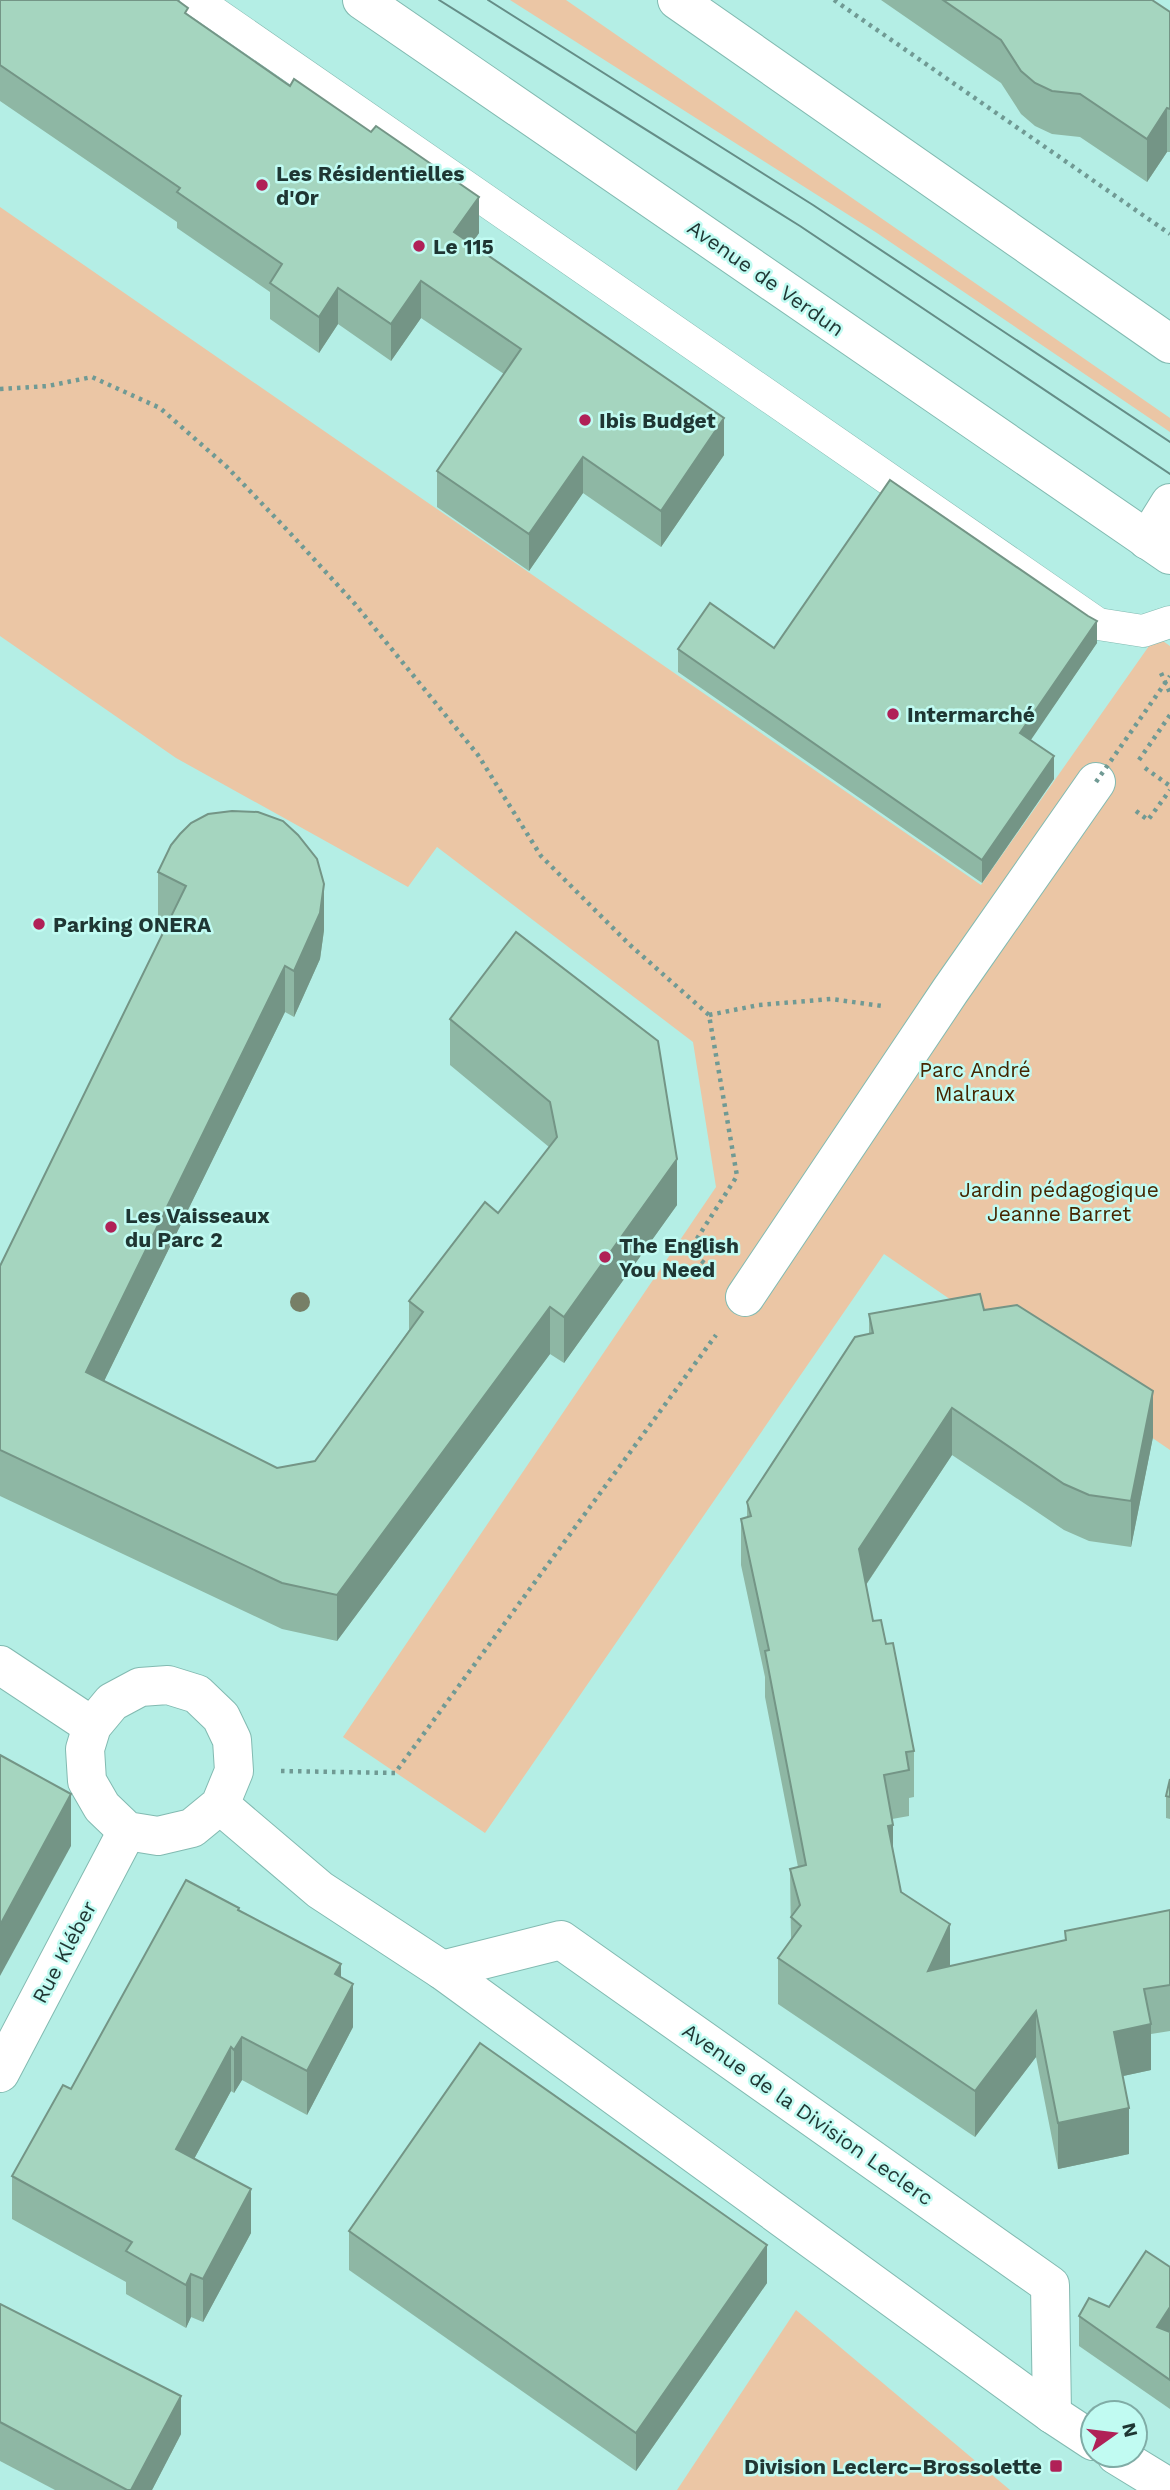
<svg xmlns="http://www.w3.org/2000/svg" width="1170" height="2490" viewBox="0 0 1170 2490" font-family="'Work Sans',sans-serif">
<rect width="100%" height="100%" fill="#b4eee5"/>
<g fill="#ebc6a5">
<polygon points="510,0 566,0 1170,418 1170,432 877,233"/>
<polygon points="0,207 981,885 1156,636 1170,646 1170,1450 884,1254 485,1833 343,1737 716,1187 693,1042 437,847 408,887 176,758 0,636"/>
<polygon points="796,2310 1010,2490 677,2490"/>
</g>
<g fill="none" stroke-linecap="round" stroke-linejoin="round">
<g stroke="#82bab1" stroke-width="33">
<polyline id="lane" points="196,0 1098,624 1143,631 1170,622"/>
</g>
<g stroke="#82bab1" stroke-width="40">
<g id="street">
<polyline points="677,0 1170,344"/>
<polyline points="1147,540 1170,503"/>
<polyline points="745,1297 950,991 1096,782"/>
<polyline points="442,1970 561,1940 1050,2285 1052,2414"/>
<polyline points="0,2073 127,1831"/>
</g>
</g>
<g stroke="#82bab1" stroke-width="40">
<g id="secondary">
<polyline points="0,1665 92,1726"/>
<polygon points="168,1685 197,1694 221,1717 232,1740 234,1771 220,1805 192,1828 158,1836 127,1831 102,1807 87,1781 85,1749 92,1726 112,1702 140,1687"/>
<polyline points="220,1805 320,1890 442,1970 1052,2414 1093,2441"/>
<polyline points="1116,2455 1170,2488"/>
</g>
</g>
<g stroke="#82bab1" stroke-width="40">
<polyline id="primary" points="362,0 1170,555"/>
</g>
<g stroke="#709a94" stroke-width="4.5" stroke-dasharray="3.5 5" stroke-linecap="butt">
<polyline points="834,0 1170,234"/>
<polyline points="0,389 48,386 92,377 160,408 227,467 290,533 355,604 478,755 541,856 630,945 709,1015 737,1176 689,1251 708,1266"/>
<polyline points="1161,673 1170,693"/>
<polyline points="1139,760 1170,715"/>
<polyline points="1145,768 1170,786"/>
<polyline points="1136,811 1148,820 1170,790"/>
<polyline points="709,1015 759,1005 831,999 882,1006"/>
<polyline points="281,1771 395,1773 716,1335"/>
</g>
<use href="#lane" stroke="#fff" stroke-width="32"/>
<use href="#street" stroke="#fff" stroke-width="38"/>
<use href="#secondary" stroke="#fff" stroke-width="38"/>
<use href="#primary" stroke="#fff" stroke-width="38"/>
<g stroke="#658d87" stroke-width="2">
<polyline points="439,0 800,226 1170,474"/>
<polyline points="488,0 813,205 1170,442"/>
</g>
<polyline stroke="#709a94" stroke-width="4.5" stroke-dasharray="3.5 5" stroke-linecap="butt" points="1096,782 1170,676"/>
</g>
<circle fill="#777f67" cx="300" cy="1302" r="10"/>
<g fill="#8eb7a4">
<polygon points="0,0 188,16 479,233 471,244 724,455 661,547 583,493 529,571 437,507 437,471 504,374 421,318 391,361 338,324 319,353 270,319 270,292 177,228 177,222 0,101"/>
<polygon points="881,0 1152,0 1170,12 1170,152 1167,152 1147,182 1080,137 1052,134 1035,126 1021,114 1001,83"/>
<polygon points="1097,643 1030,740 1054,779 982,883 678,672 678,649"/>
<polygon points="158,872 324,930 320,959 294,1017 285,1012 104,1381 277,1468 315,1461 409,1330 409,1301 498,1213 549,1147 450,1065 450,1019 677,1205 564,1363 550,1354 337,1641 282,1629 0,1496 0,1266 168,923 158,918"/>
<polygon points="984,1310 1153,1437 1131,1547 1089,1541 1064,1530 952,1455 866,1585 873,1621 886,1644 914,1751 914,1797 909,1798 909,1816 892,1819 893,1850 901,1892 950,1966 1065,1940 1065,1931 1170,1910 1170,2031 1151,2034 1151,2070 1123,2076 1129,2154 1058,2169 1036,2057 975,2137 778,2004 778,1958 791,1939 790,1869 798,1867 765,1697 765,1677 741,1565 741,1519 747,1517 747,1502 869,1334 869,1314"/>
<polygon points="1170,1779 1170,1819 1166,1818 1166,1796"/>
<polygon points="239,1911 341,1977 353,2027 307,2115 242,2080 234,2093 231,2091 194,2159 251,2233 203,2322 191,2317 186,2328 126,2294 126,2282 12,2219 12,2176 71,2089"/>
<polygon points="349,2231 767,2283 636,2471 349,2270"/>
<polygon points="1170,2267 1170,2409 1079,2346 1079,2316 1109,2307"/>
<polygon points="0,2304 181,2434 152,2490 55,2490 0,2461"/>
</g>
<g fill="#749586">
<polygon points="1167,108 1167,152 1147,182 1147,139"/>
<polygon points="479,197 479,233 454,269 454,232"/>
<polygon points="421,281 421,318 391,361 391,324"/>
<polygon points="338,288 338,324 319,353 319,317"/>
<polygon points="724,418 724,455 661,547 661,511"/>
<polygon points="583,457 583,493 529,571 529,534"/>
<polygon points="1097,621 1097,643 1020,756 1020,733"/>
<polygon points="1054,756 1054,779 982,883 982,860"/>
<polygon points="324,884 324,930 320,959 294,1017 294,971"/>
<polygon points="285,966 285,1012 86,1418 86,1372"/>
<polygon points="677,1159 677,1205 564,1363 564,1317"/>
<polygon points="550,1307 550,1354 337,1641 337,1595"/>
<polygon points="1153,1391 1153,1437 1131,1547 1131,1501"/>
<polygon points="952,1408 952,1455 859,1595 859,1549"/>
<polygon points="71,1794 71,1846 0,1976 0,1925"/>
<polygon points="893,1825 893,1871 888,1826"/>
<polygon points="950,1924 950,1970 928,1971"/>
<polygon points="341,1964 341,2008 335,1974"/>
<polygon points="353,1984 353,2027 307,2115 307,2071"/>
<polygon points="1036,2011 1036,2057 975,2137 975,2091"/>
<polygon points="1151,2024 1151,2070 1114,2078 1114,2032"/>
<polygon points="242,2037 242,2080 234,2093 234,2050"/>
<polygon points="231,2047 231,2091 176,2192 176,2149"/>
<polygon points="1129,2108 1129,2154 1058,2169 1058,2123"/>
<polygon points="251,2189 251,2233 203,2322 203,2279"/>
<polygon points="767,2245 767,2283 636,2471 636,2433"/>
<polygon points="191,2274 191,2317 186,2328 186,2285"/>
<polygon points="1170,2307 1170,2336 1157,2327"/>
<polygon points="181,2396 181,2434 152,2490 131,2490"/>
</g>
<g fill="#a5d5bf" stroke="#749586" stroke-width="2">
<polygon points="0,0 177,0 188,8 185,13 290,86 294,79 371,132 376,126 479,197 454,232 724,418 661,511 583,457 529,534 437,471 521,349 421,281 391,324 338,288 319,317 270,283 282,264 177,192 180,188 0,65"/>
<polygon points="943,0 1152,0 1170,12 1170,109 1167,108 1147,139 1080,94 1052,91 1035,83 1021,71 1001,40"/>
<polygon points="890,480 1088,616 1097,621 1020,733 1054,756 982,860 678,649 710,603 774,648"/>
<polygon points="232,811 258,812 283,821 298,835 317,859 324,884 320,913 294,971 285,966 86,1372 277,1468 315,1461 423,1312 409,1301 485,1202 498,1213 557,1137 550,1102 450,1019 516,932 658,1041 677,1159 564,1317 550,1307 337,1595 282,1583 0,1450 0,1266 186,886 158,872 171,845 180,834 191,823 208,814"/>
<polygon points="980,1294 984,1310 1017,1305 1153,1391 1131,1501 1089,1495 1064,1484 952,1408 859,1549 873,1621 881,1620 886,1644 893,1643 914,1751 906,1752 909,1770 884,1775 893,1825 888,1826 901,1892 950,1924 928,1971 1066,1940 1065,1931 1170,1910 1170,1985 1144,1989 1151,2024 1114,2032 1129,2108 1058,2123 1036,2011 975,2091 778,1958 801,1926 791,1917 800,1905 790,1869 806,1865 765,1651 769,1650 741,1519 751,1516 747,1502 855,1337 873,1333 869,1314"/>
<polygon points="0,1755 71,1794 0,1925"/>
<polygon points="1170,1779 1170,1797 1166,1796"/>
<polygon points="186,1880 239,1908 238,1910 341,1964 335,1974 353,1984 307,2071 242,2037 234,2050 231,2047 176,2149 251,2189 203,2279 191,2274 186,2285 126,2251 132,2242 12,2176 63,2085 71,2089"/>
<polygon points="480,2043 767,2245 636,2433 349,2231"/>
<polygon points="1146,2251 1170,2267 1170,2307 1157,2327 1170,2332 1170,2380 1079,2316 1089,2298 1109,2307"/>
<polygon points="0,2304 181,2396 131,2490 127,2490 0,2422"/>
</g>
<g fill="#b02157" stroke="#c1fbf2" stroke-width="2.5">
<circle cx="262" cy="185" r="7"/>
<circle cx="419" cy="246" r="7"/>
<circle cx="585" cy="420" r="7"/>
<circle cx="893" cy="714" r="7"/>
<circle cx="39" cy="924" r="7"/>
<circle cx="111" cy="1227" r="7"/>
<circle cx="605" cy="1257" r="7"/>
<rect x="1049" y="2459" width="14" height="14" rx="3.5"/>
</g>
<g text-anchor="middle" dominant-baseline="central" stroke-width="5" stroke-linejoin="round" paint-order="stroke">
<g font-size="21" font-weight="bold" fill="#1f3633" stroke="#c1fbf2" text-anchor="start">
<text x="276" y="173">Les Résidentielles<tspan x="276" dy="24">d'Or</tspan></text>
<text x="433" y="246">Le 115</text>
<text x="599" y="420">Ibis Budget</text>
<text x="907" y="714">Intermarché</text>
<text x="53" y="924">Parking ONERA</text>
<text x="125" y="1215">Les Vaisseaux<tspan x="125" dy="24">du Parc 2</tspan></text>
<text x="619" y="1245">The English<tspan x="619" dy="24">You Need</tspan></text>
<text x="1042" y="2466" text-anchor="end">Division Leclerc–Brossolette</text>
</g>
<g font-size="21" fill="#1f3633" stroke="#c1fbf2">
<text transform="translate(766 278) rotate(35)">Avenue de Verdun</text>
<text transform="translate(64 1952) rotate(-62)">Rue Kléber</text>
<text transform="translate(808 2114) rotate(35)">Avenue de la Division Leclerc</text>
</g>
<g font-size="21" fill="#452500" stroke="#c1fbf2">
<text x="975" y="1069">Parc André<tspan x="975" dy="24">Malraux</tspan></text>
<text x="1059" y="1189">Jardin pédagogique<tspan x="1059" dy="24">Jeanne Barret</tspan></text>
</g>
</g>
<g transform="translate(1114 2434) rotate(76)"><circle r="33" fill="#c1fbf2" stroke="#80aca6" stroke-width="2"/>
<path d="M0-5L12 26L0 18L-12 26Z" fill="#b02157"/>
<text y="-10" font-size="19" font-weight="bold" text-anchor="middle" fill="#1f3633">N</text>
</g>
</svg>
